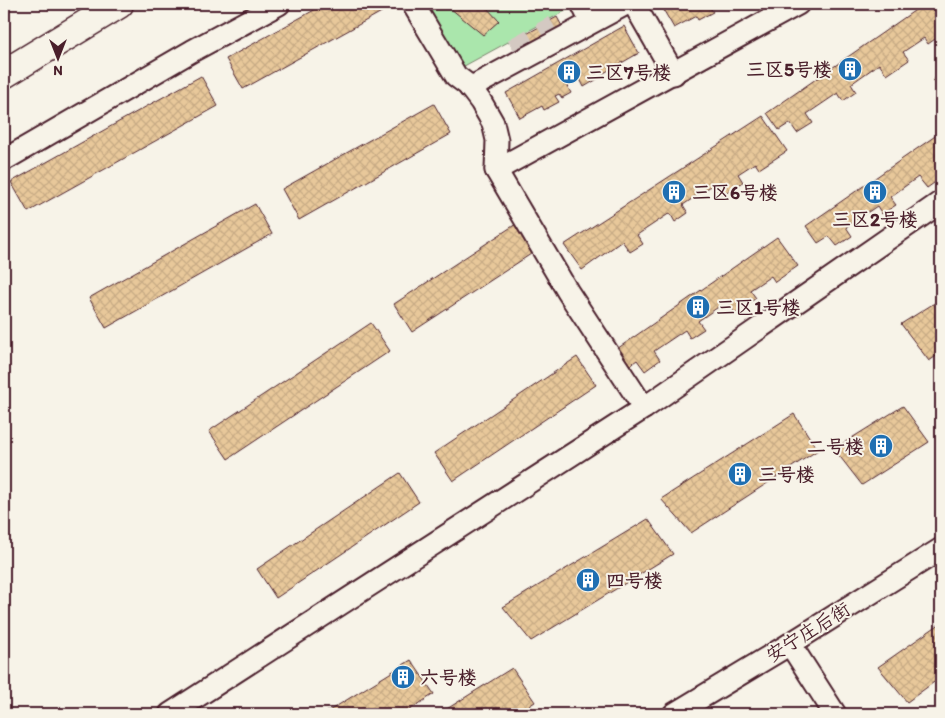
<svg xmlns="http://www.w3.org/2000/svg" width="945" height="718" viewBox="0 0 945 718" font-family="Itim,'LXGW WenKai TC',sans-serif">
<defs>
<pattern id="building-cross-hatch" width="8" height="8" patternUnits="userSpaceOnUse" patternTransform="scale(1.25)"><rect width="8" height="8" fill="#e8c89a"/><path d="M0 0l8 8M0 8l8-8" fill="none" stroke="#c8ab85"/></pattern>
</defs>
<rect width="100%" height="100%" fill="#f7f3e8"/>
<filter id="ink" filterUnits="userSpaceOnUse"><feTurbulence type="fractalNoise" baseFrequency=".02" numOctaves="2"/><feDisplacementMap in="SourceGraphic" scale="10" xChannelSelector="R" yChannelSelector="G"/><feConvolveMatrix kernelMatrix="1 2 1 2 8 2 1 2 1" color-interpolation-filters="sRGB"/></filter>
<g filter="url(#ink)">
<polygon fill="#aae6ac" stroke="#7a826c" points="419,4 428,4 427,6 429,4 576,5 455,71"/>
<g fill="url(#building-cross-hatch)" stroke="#4a1f2b">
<polygon points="325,4 381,4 385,10 243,89 226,59"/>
<polygon points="455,4 490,4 486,7 499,21 483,35 450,8"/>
<polygon points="660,4 713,4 709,6 713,12 698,20 696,16 674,28"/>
<polygon points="924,4 933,4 941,16 941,35 928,44 924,38 903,52 909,60 887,75 879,64 851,84 856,92 843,101 838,93 807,114 813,123 797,133 790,123 779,130 767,113"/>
<polygon points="557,17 564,30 520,53 514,41"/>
<polygon points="624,26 639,53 602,74 599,69 594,71 599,78 584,87 577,73 564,80 571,93 562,98 559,94 555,96 559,102 544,110 542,106 520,118 506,93"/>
<polygon points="941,74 941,91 933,80"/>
<polygon points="201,76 218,106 28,212 11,182"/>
<polygon points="434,104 451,134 299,220 282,189"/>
<polygon points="763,116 787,151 759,169 755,163 738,174 743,182 719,198 711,186 683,205 688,213 675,222 670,213 637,235 643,244 630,252 622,241 582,270 564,245"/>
<polygon points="941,132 941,178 927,188 918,177 890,197 896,205 882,214 877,206 846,227 852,236 837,246 829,236 818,243 806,226"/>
<polygon points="255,204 272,234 106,328 89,298"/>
<polygon points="516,224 534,252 412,332 394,304"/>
<polygon points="777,237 798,266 775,282 771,276 750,290 756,298 735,313 727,301 698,321 704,329 690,338 685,330 654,351 660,360 645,371 637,360 626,368 614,351"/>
<polygon points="941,299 941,353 929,361 901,324"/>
<polygon points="371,323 390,351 228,459 209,431"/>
<polygon points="577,357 596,385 453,481 434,453"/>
<polygon points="903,406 929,442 862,485 834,449"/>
<polygon points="794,414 818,450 691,533 661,499"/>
<polygon points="400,473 419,502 276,598 257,569"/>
<polygon points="648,519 673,554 531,641 503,607"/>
<polygon points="941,623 941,677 907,702 878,667"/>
<polygon points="411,660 434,694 403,714 324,714"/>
<polygon points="512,668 535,702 516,714 444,714 442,712"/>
</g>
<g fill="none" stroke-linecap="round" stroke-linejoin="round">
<polyline stroke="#d4c9c2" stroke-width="21" stroke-dasharray="21 11" stroke-linecap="butt" points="513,49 554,26"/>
<g stroke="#4a1f2b" stroke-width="25">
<g id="street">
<polyline points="413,4 456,76 468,85 481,102 493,123 497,140 496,170 568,292 644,408"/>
<polyline points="582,4 591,22"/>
<polyline points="634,4 674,74"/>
<polyline points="470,88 626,4"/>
<polyline points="4,160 192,51 279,4"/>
<polyline points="496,170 798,4"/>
<polyline points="790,644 835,714"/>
<polyline points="170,714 644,408 941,202"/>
<polyline points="674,714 790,644 941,549"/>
</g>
</g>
<g stroke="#4a1f2b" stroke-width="31">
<polyline id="secondary" points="4,74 119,4"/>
</g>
<use href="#street" stroke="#f7f3e8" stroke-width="21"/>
<use href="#secondary" stroke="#f7f3e8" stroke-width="28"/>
</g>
</g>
<defs>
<g id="building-disc" transform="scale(1.25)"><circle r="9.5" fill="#1f6fb2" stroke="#f7f3e8"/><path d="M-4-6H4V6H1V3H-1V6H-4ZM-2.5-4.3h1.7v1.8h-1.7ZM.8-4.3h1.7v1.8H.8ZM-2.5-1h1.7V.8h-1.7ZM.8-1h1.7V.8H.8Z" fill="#fff"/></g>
</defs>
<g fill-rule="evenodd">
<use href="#building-disc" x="850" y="69"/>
<use href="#building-disc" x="569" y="72"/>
<use href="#building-disc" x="674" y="192"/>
<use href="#building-disc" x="875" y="192"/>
<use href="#building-disc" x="698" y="307"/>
<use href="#building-disc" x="881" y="446"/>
<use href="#building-disc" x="740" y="474"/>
<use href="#building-disc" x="588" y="580"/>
<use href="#building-disc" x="403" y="677"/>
</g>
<g text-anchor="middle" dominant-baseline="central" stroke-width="4" stroke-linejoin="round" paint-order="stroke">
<g font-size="19" font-weight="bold" fill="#4a1f2b" stroke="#f7f3e8" text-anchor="start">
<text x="832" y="69" text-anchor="end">三区5号楼</text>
<text x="586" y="72">三区7号楼</text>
<text x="692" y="192">三区6号楼</text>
<text x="875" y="219" text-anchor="middle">三区2号楼</text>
<text x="716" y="307">三区1号楼</text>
<text x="864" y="446" text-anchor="end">二号楼</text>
<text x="758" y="474">三号楼</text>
<text x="606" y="580">四号楼</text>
<text x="420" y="677">六号楼</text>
</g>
<g font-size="19" fill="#4a1f2b" stroke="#f7f3e8">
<text transform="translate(808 632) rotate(-32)">安宁庄后街</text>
</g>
</g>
<rect width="945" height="718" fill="none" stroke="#f7f3e8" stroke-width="20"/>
<rect x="10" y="10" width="925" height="698" fill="none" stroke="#4a1f2b" stroke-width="2" filter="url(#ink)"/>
<g transform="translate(58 58) rotate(180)" stroke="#f7f3e8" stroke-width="4" paint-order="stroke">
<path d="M0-4L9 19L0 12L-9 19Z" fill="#4a1f2b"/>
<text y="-8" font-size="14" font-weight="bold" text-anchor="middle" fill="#4a1f2b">N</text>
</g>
</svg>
